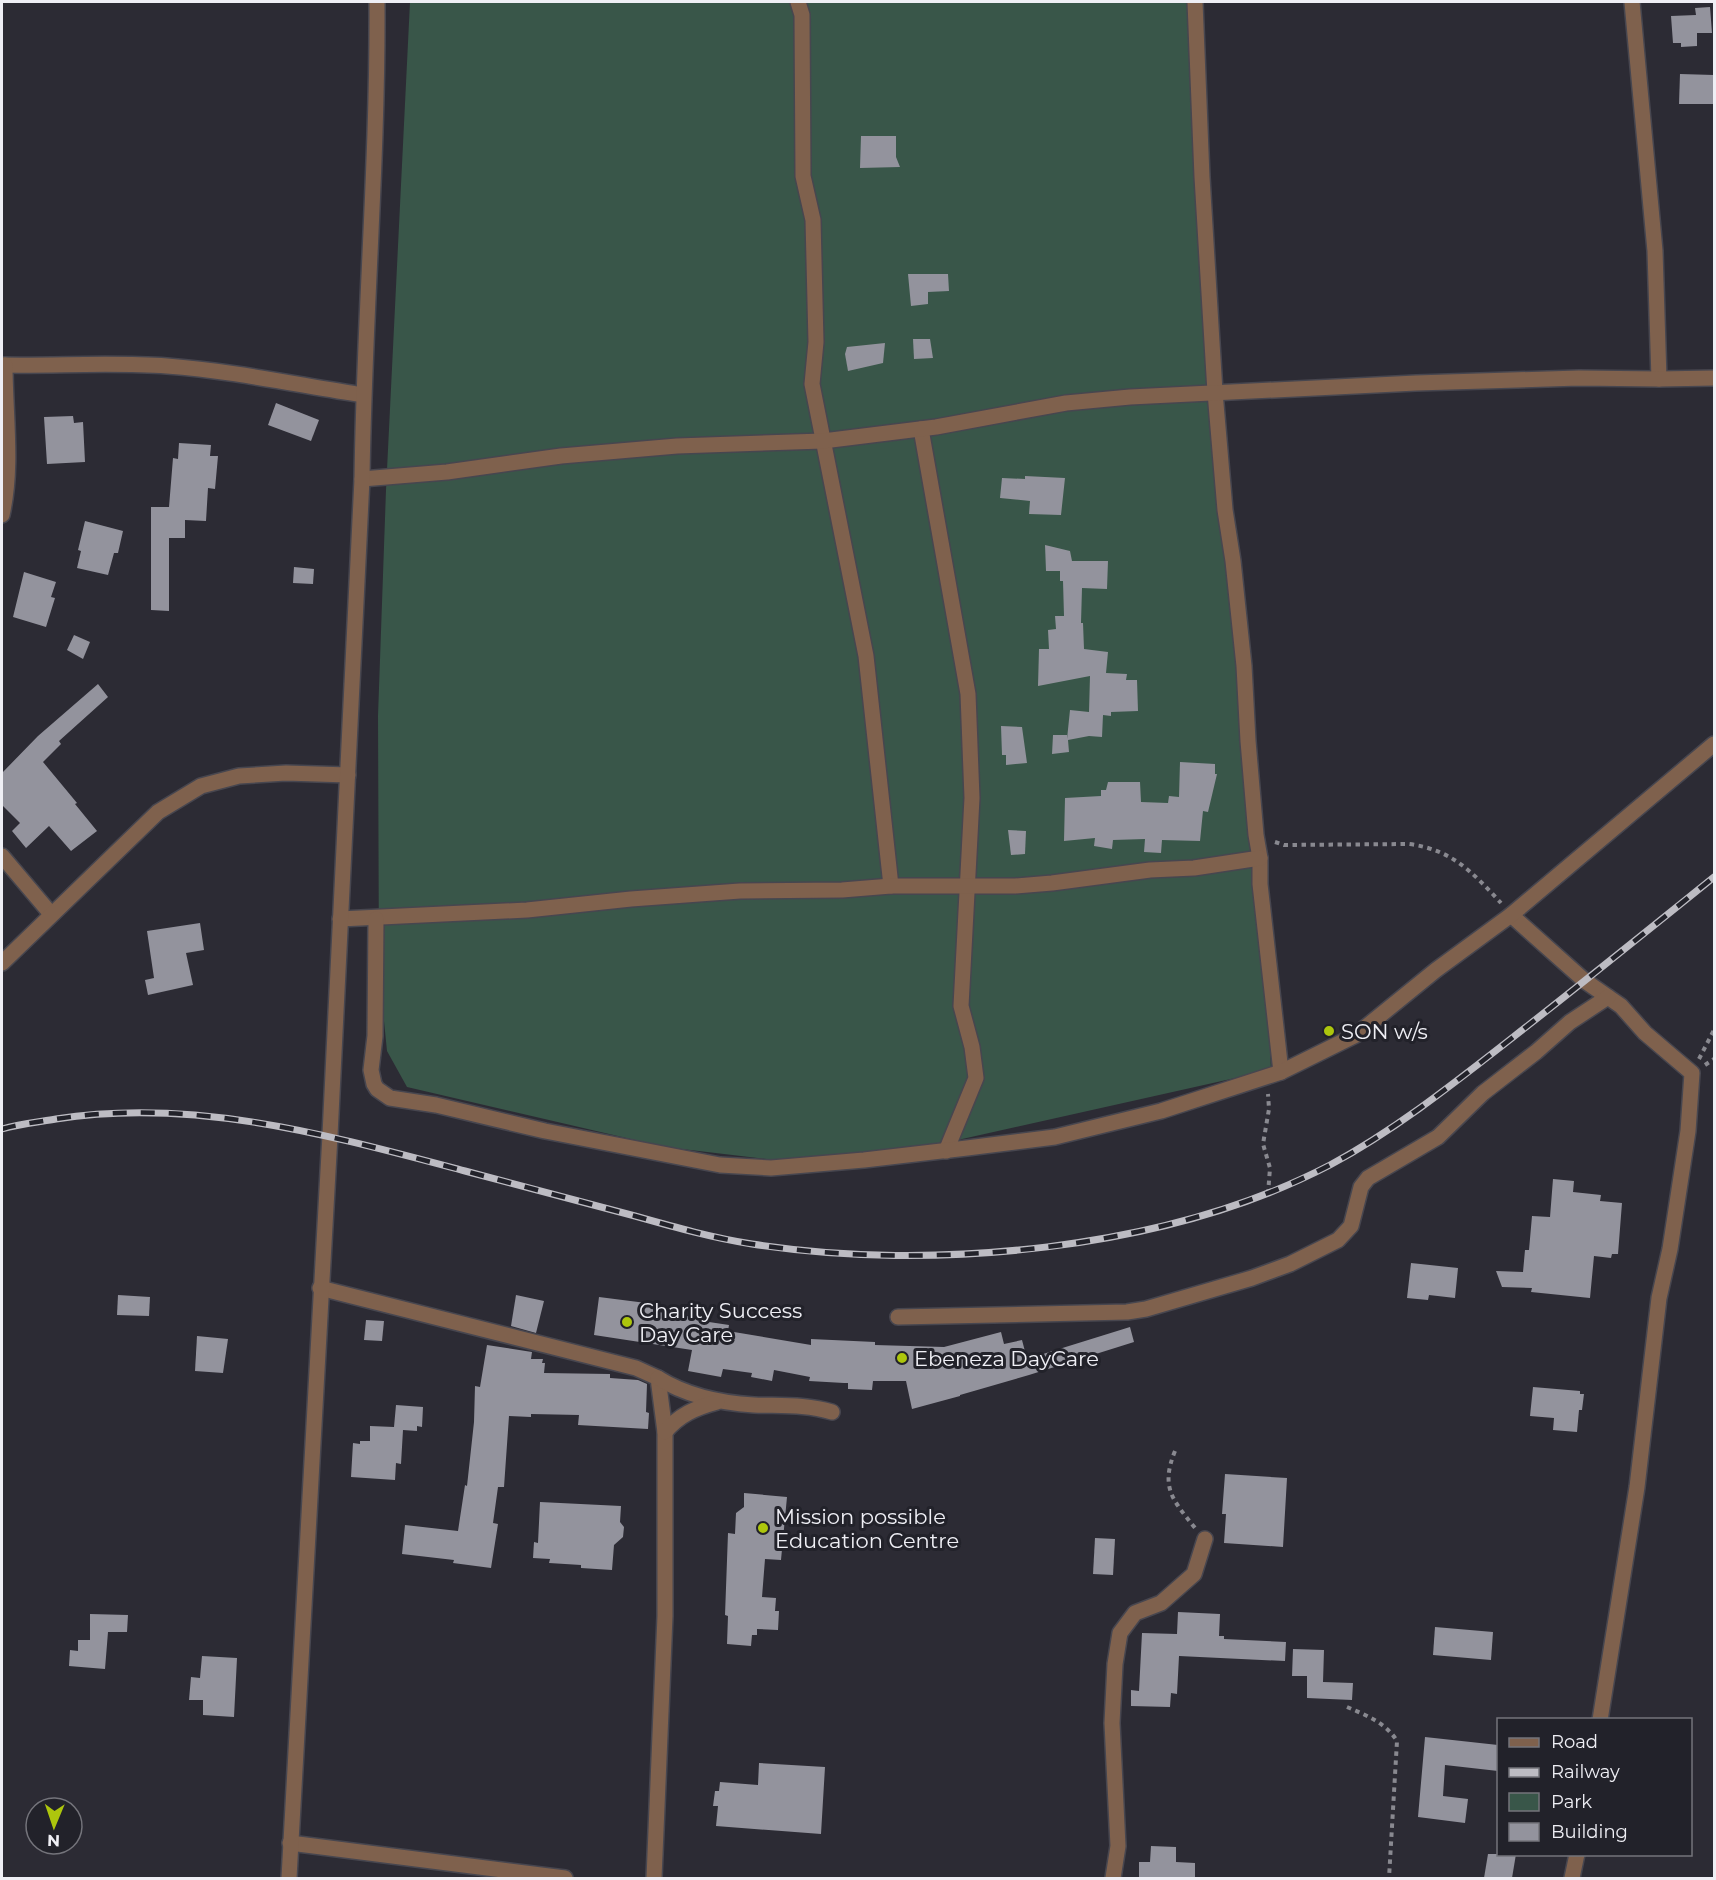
<svg xmlns="http://www.w3.org/2000/svg" width="1716" height="1880" viewBox="0 0 1716 1880" font-family="Montserrat,sans-serif">
<rect width="100%" height="100%" fill="#2c2b34"/>
<polygon fill="#395649" points="410,2 1193,2 1241,670 1267,965 1271,1070 931,1146 775,1160 665,1147 407,1087 387,1051 379,971 378,716 386,490"/>
<g fill="#93939d">
<polygon points="1710,7 1712,33 1697,33 1697,46 1681,47 1681,43 1673,43 1671,16 1696,15 1695,8"/>
<polygon points="1680,74 1714,75 1714,104 1679,104"/>
<polygon points="861,136 896,136 896,157 900,167 860,168"/>
<polygon points="908,274 948,274 949,291 928,292 928,304 911,306"/>
<polygon points="913,339 930,339 933,358 914,359"/>
<polygon points="885,343 883,363 848,371 845,354 847,347"/>
<polygon points="276,403 319,420 311,441 268,425"/>
<polygon points="73,416 74,423 83,422 85,462 47,464 44,417"/>
<polygon points="179,443 211,445 210,456 218,456 215,489 208,488 206,521 185,520 185,538 169,538 169,611 151,610 151,507 169,507 173,458 178,459"/>
<polygon points="1025,476 1065,478 1061,515 1029,514 1030,501 1000,498 1002,478 1025,479"/>
<polygon points="85,521 123,531 118,553 114,553 108,575 77,568 81,551 78,550"/>
<polygon points="1045,545 1070,551 1072,561 1108,561 1107,589 1082,588 1081,623 1083,623 1084,649 1108,652 1106,673 1127,674 1126,680 1137,680 1138,711 1111,712 1111,716 1103,715 1102,737 1089,736 1068,740 1069,752 1052,754 1053,735 1067,735 1067,739 1070,710 1089,712 1090,676 1038,686 1039,649 1049,649 1048,630 1056,629 1055,616 1064,616 1063,581 1060,581 1060,571 1046,571"/>
<polygon points="294,567 314,569 313,584 293,583"/>
<polygon points="24,572 56,582 51,597 55,598 46,627 13,617"/>
<polygon points="74,635 90,642 83,659 67,650"/>
<polygon points="98,684 108,697 59,741 61,744 43,762 77,803 75,804 97,831 71,851 49,826 26,848 12,831 20,823 2,805 2,773 38,736"/>
<polygon points="1001,726 1022,727 1027,763 1006,765 1006,755 1002,755"/>
<polygon points="1180,762 1215,764 1215,774 1217,774 1208,812 1203,811 1200,841 1162,840 1161,853 1144,852 1145,839 1113,840 1112,849 1094,846 1095,838 1064,841 1065,798 1101,796 1101,790 1106,790 1108,782 1140,782 1141,802 1168,803 1169,796 1179,797"/>
<polygon points="1008,830 1026,831 1025,854 1011,855"/>
<polygon points="200,923 204,950 186,953 193,985 148,995 145,980 154,978 147,931"/>
<polygon points="1553,1179 1574,1181 1573,1192 1601,1195 1600,1201 1622,1203 1618,1254 1612,1254 1611,1258 1594,1256 1590,1298 1531,1292 1532,1288 1502,1287 1496,1271 1523,1272 1525,1250 1529,1250 1532,1216 1550,1217"/>
<polygon points="1411,1263 1458,1268 1455,1298 1429,1295 1428,1300 1407,1298"/>
<polygon points="118,1295 150,1297 149,1316 117,1315"/>
<polygon points="516,1295 544,1301 536,1333 511,1326"/>
<polygon points="599,1297 654,1304 653,1312 686,1314 686,1316 710,1320 709,1322 729,1325 728,1331 811,1345 811,1339 875,1342 875,1345 944,1347 1001,1332 1004,1344 1022,1340 1027,1359 1130,1327 1134,1342 1029,1375 960,1395 960,1396 912,1409 906,1381 873,1381 872,1390 848,1389 848,1383 844,1383 809,1381 810,1377 774,1370 772,1381 751,1377 752,1373 723,1369 721,1377 688,1371 692,1350 594,1335"/>
<polygon points="366,1320 384,1321 382,1341 364,1340"/>
<polygon points="197,1336 228,1339 223,1373 195,1371"/>
<polygon points="487,1345 532,1352 531,1359 543,1359 542,1363 545,1363 544,1373 610,1374 610,1378 638,1380 647,1384 646,1412 649,1413 648,1429 578,1425 579,1415 531,1414 531,1417 509,1416 504,1487 498,1487 493,1523 498,1524 491,1568 453,1563 454,1560 402,1554 405,1525 458,1531 465,1485 467,1486 474,1422 475,1386 480,1387"/>
<polygon points="1533,1387 1580,1391 1580,1394 1584,1394 1582,1410 1579,1410 1577,1432 1553,1430 1554,1418 1530,1416"/>
<polygon points="396,1405 423,1407 422,1427 417,1426 417,1431 403,1430 401,1464 396,1463 395,1480 351,1477 353,1443 360,1444 360,1441 370,1441 370,1426 394,1427"/>
<polygon points="1225,1474 1287,1478 1283,1547 1224,1543 1226,1514 1222,1514"/>
<polygon points="744,1493 787,1497 781,1560 765,1559 762,1597 776,1598 775,1611 779,1611 778,1630 757,1629 757,1635 752,1635 751,1646 727,1644 728,1616 725,1615 728,1533 735,1534 736,1513 744,1507"/>
<polygon points="540,1502 621,1506 620,1522 624,1527 623,1537 614,1545 612,1570 581,1568 581,1565 549,1563 550,1559 533,1558 534,1542 538,1543"/>
<polygon points="1095,1538 1115,1539 1113,1575 1093,1574"/>
<polygon points="1178,1612 1220,1614 1219,1636 1224,1636 1224,1639 1286,1642 1285,1661 1179,1656 1177,1694 1171,1693 1170,1707 1131,1706 1131,1690 1139,1691 1142,1633 1177,1634"/>
<polygon points="90,1614 128,1615 127,1632 108,1632 105,1669 69,1666 70,1650 78,1651 78,1640 90,1640"/>
<polygon points="1435,1627 1493,1632 1491,1660 1433,1655"/>
<polygon points="1293,1649 1324,1650 1323,1682 1353,1683 1352,1700 1307,1698 1307,1676 1292,1676"/>
<polygon points="202,1656 237,1658 234,1717 203,1715 203,1700 189,1700 191,1677 200,1678"/>
<polygon points="1425,1737 1498,1745 1498,1771 1445,1765 1443,1796 1468,1799 1465,1823 1418,1817"/>
<polygon points="759,1763 825,1767 821,1834 716,1826 718,1806 713,1806 715,1791 719,1791 720,1782 758,1785"/>
<polygon points="1151,1846 1176,1847 1176,1862 1195,1863 1195,1878 1139,1878 1139,1862 1150,1862"/>
<polygon points="1488,1854 1516,1854 1512,1878 1484,1878"/>
</g>
<g fill="none" stroke-linecap="round" stroke-linejoin="round">
<g stroke="#47464f" stroke-width="18">
<g id="minor">
<polyline points="798,2 802,15 803,176 813,220 816,342 812,384 866,656 891,886"/>
<polyline points="1195,2 1202,177 1215,392 1225,510 1233,561 1244,666 1248,741 1256,835 1260,858 1260,884 1281,1072"/>
<polyline points="1632,2 1655,251 1659,379"/>
<path d="M 2,365 C 57,366 112,362 167,366 C 233,371 298,385 363,395"/>
<polyline points="921,429 968,694 972,798 961,1006 972,1047 976,1078 946,1151"/>
<polyline points="362,479 447,472 561,456 677,446 823,441 936,427 1066,403 1130,397 1416,383 1579,378 1659,379 1714,378"/>
<path d="M 2,515 C 13,467 5,414 5,365"/>
<polyline points="2,856 51,914"/>
<polyline points="1511,915 1585,981 1621,1006 1645,1033 1692,1073 1688,1131 1670,1249 1659,1298 1637,1487 1600,1720"/>
<polyline points="340,919 527,910 631,899 740,891 842,890 891,886 1015,886 1052,883 1150,870 1194,868 1260,858"/>
<polyline points="376,919 375,1036 371,1070 374,1084 377,1089 390,1098 436,1105 545,1131 720,1165 771,1168 864,1160 967,1148 1055,1137 1161,1111 1281,1072 1356,1035 1436,970 1511,915 1714,744"/>
<polyline points="2,963 158,812 201,786 239,776 286,773 348,775"/>
<polyline points="320,1288 636,1368 658,1378 665,1432 665,1616 654,1878"/>
<polyline points="898,1317 1127,1312 1146,1309 1252,1278 1290,1264 1338,1240 1351,1226 1361,1187 1368,1178 1438,1137 1483,1093 1536,1052 1570,1022 1608,997"/>
<path d="M 658,1378 C 687,1396 720,1403 754,1405 C 781,1406 806,1404 832,1412"/>
<path d="M 665,1432 C 679,1415 695,1408 717,1402"/>
<polyline points="290,1843 565,1878"/>
<path d="M 289,1878 L 330,1135 L 362,479 C 364,320 378,161 377,2"/>
<polyline points="1113,1878 1118,1846 1112,1723 1115,1664 1120,1633 1135,1613 1161,1603 1194,1574 1205,1539"/>
<polyline points="1572,1878 1577,1854"/>
</g>
</g>
<g stroke="#898990" stroke-width="4" stroke-dasharray="4.5 4.5" stroke-linecap="butt">
<path d="M 1275,842 L 1284,845 L 1409,844 C 1453,850 1472,872 1501,903"/>
<polyline points="1699,1059 1714,1030"/>
<polyline points="1705,1065 1714,1059"/>
<polyline points="1268,1194 1270,1168 1263,1144 1269,1109 1268,1094"/>
<path d="M 1175,1451 C 1160,1488 1173,1500 1195,1528"/>
<path d="M 1347,1707 C 1366,1715 1386,1723 1397,1741 L 1389,1878"/>
</g>
<use href="#minor" stroke="#7f614d" stroke-width="15"/>
<g stroke="#bdbcc3" stroke-width="7">
<path id="rail" d="M 2,1129 C 19,1124 38,1122 56,1119 C 195,1097 332,1136 465,1171 C 522,1186 579,1201 635,1216 C 674,1227 713,1238 752,1244 C 932,1272 1167,1250 1330,1165 C 1395,1130 1453,1084 1512,1038 C 1580,985 1647,931 1714,877"/>
</g>
<use href="#rail" stroke="#22222a" stroke-width="4.5" stroke-dasharray="14" stroke-linecap="butt"/>
</g>
<g fill="#adc60d" stroke="#22222a" stroke-width="2">
<circle cx="1329" cy="1031" r="6"/>
<circle cx="627" cy="1322" r="6"/>
<circle cx="902" cy="1358" r="6"/>
<circle cx="763" cy="1528" r="6"/>
</g>
<g text-anchor="middle" dominant-baseline="central" stroke-width="6" stroke-linejoin="round" paint-order="stroke">
<g font-size="21" fill="#efeff5" stroke="#22222a" text-anchor="start">
<text x="1341" y="1031">SON w/s</text>
<text x="639" y="1310">Charity Success<tspan x="639" dy="24">Day Care</tspan></text>
<text x="914" y="1358">Ebeneza DayCare</text>
<text x="775" y="1516">Mission possible<tspan x="775" dy="24">Education Centre</tspan></text>
</g>
</g>
<rect width="1716" height="1880" fill="none" stroke="#efeff5" stroke-width="6"/>
<rect x="1497" y="1718" width="195" height="138" fill="#22222a" stroke="#74747b" stroke-width="1.5"/>
<rect x="1509" y="1738" width="30" height="9" fill="#7f614d" stroke="#74747b" stroke-width="1.5"/>
<text x="1551" y="1748" font-size="18" fill="#efeff5">Road</text>
<rect x="1509" y="1768" width="30" height="9" fill="#bdbcc3" stroke="#74747b" stroke-width="1.5"/>
<text x="1551" y="1778" font-size="18" fill="#efeff5">Railway</text>
<rect x="1509" y="1793" width="30" height="18" fill="#395649" stroke="#74747b" stroke-width="1.5"/>
<text x="1551" y="1808" font-size="18" fill="#efeff5">Park</text>
<rect x="1509" y="1823" width="30" height="18" fill="#93939d" stroke="#74747b" stroke-width="1.5"/>
<text x="1551" y="1838" font-size="18" fill="#efeff5">Building</text>
<g transform="translate(54 1826) rotate(182)"><circle r="28" fill="#22222a" stroke="#74747b" stroke-width="1.5"/>
<path d="M0-4.5L10 22L0 15L-10 22Z" fill="#adc60d"/>
<text y="-9" font-size="16" font-weight="bold" text-anchor="middle" fill="#efeff5">N</text>
</g>
</svg>
